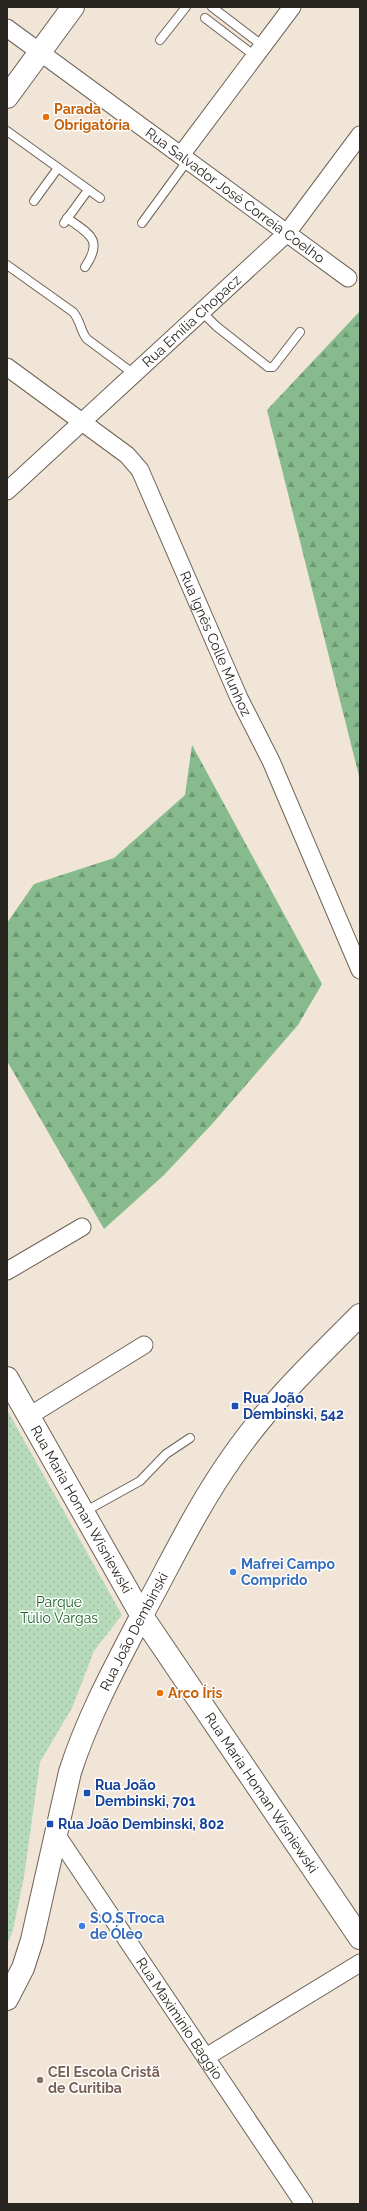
<svg xmlns="http://www.w3.org/2000/svg" width="367" height="2211" viewBox="0 0 367 2211" font-family="Raleway,sans-serif">
<defs>
<pattern id="forest-firs" width="22" height="20" patternUnits="userSpaceOnUse"><rect width="22" height="20" fill="#87bb8d"/><path d="M5 1l3.5 6h-7zM16 11l3.5 6h-7z" fill="#6e9873"/></pattern>
<pattern id="park-dots" width="8" height="8" patternUnits="userSpaceOnUse"><rect width="8" height="8" fill="#b6daba"/><path d="M2 2h.1M6 6h.1" fill="none" stroke="#9cbba0" stroke-width="1.8" stroke-linecap="round"/></pattern>
</defs>
<rect width="100%" height="100%" fill="#f1e5d7"/>
<g fill="url(#forest-firs)">
<polygon points="360,311 360,780 267,410"/>
<polygon points="192,745 322,984 298,1025 213,1123 164,1175 104,1229 7,1061 7,923 34,884 114,858 185,795"/>
</g>
<polygon fill="url(#park-dots)" points="7,1410 122,1615 94,1651 72,1708 40,1762 24,1877 13,1930 7,1945"/>
<g fill="none" stroke-linecap="round" stroke-linejoin="round">
<g stroke="#6e6357" stroke-width="10">
<g id="lane">
<polyline points="212,7 263,46"/>
<polyline points="205,18 255,56"/>
<polyline points="160,40 186,7"/>
<polyline points="7,131 100,198"/>
<polyline points="34,201 58,168"/>
<path d="M 67,218 C 89,234 104,239 85,267"/>
<polyline points="64,223 88,190"/>
<polyline points="142,223 188,160"/>
<path d="M 7,265 L 73,312 C 81,321 80,331 87,339 L 134,374"/>
<polyline points="202,312 216,326 268,367 273,367 300,332"/>
<polyline points="84,1512 140,1481 166,1454 190,1438"/>
</g>
</g>
<g stroke="#6e6357" stroke-width="19">
<g id="street">
<path id="s1" d="M 7,28 L 348,278"/>
<polyline points="181,155 292,7"/>
<path id="s2" d="M 7,367 L 127,455 L 140,470 L 239,698 L 271,761 L 360,970"/>
<path id="s3" d="M 7,491 L 287,233 L 360,135"/>
<polyline points="7,1271 82,1227"/>
<polyline points="29,1416 144,1345"/>
<path id="s4" d="M 56,1834 L 304,2204"/>
<polyline points="206,2057 360,1963"/>
</g>
</g>
<g stroke="#6e6357" stroke-width="24">
<g id="secondary">
<polyline points="7,97 73,7"/>
<path id="s5" d="M 7,1378 L 142,1616 L 360,1938"/>
<path id="s6" d="M 7,1999 L 23,1968 L 32,1940 L 70,1772 C 88,1716 116,1665 143,1613 C 172,1560 198,1505 233,1456 C 269,1404 315,1360 360,1315"/>
</g>
</g>
<use href="#lane" stroke="#fff" stroke-width="8"/>
<use href="#street" stroke="#fff" stroke-width="17"/>
<use href="#secondary" stroke="#fff" stroke-width="22"/>
</g>
<g fill="#e8710a" stroke="#fff" stroke-width="1.5">
<circle cx="46" cy="117" r="4"/>
<circle cx="160" cy="1693" r="4"/>
</g>
<g fill="#1a4fb4" stroke="#fff" stroke-width="1.5">
<rect x="231" y="1402" width="8" height="8" rx="2"/>
<rect x="83" y="1789" width="8" height="8" rx="2"/>
<rect x="46" y="1820" width="8" height="8" rx="2"/>
</g>
<g fill="#3f7fe0" stroke="#fff" stroke-width="1.5">
<circle cx="233" cy="1572" r="4"/>
<circle cx="82" cy="1926" r="4"/>
</g>
<circle fill="#8d6e63" stroke="#fff" stroke-width="1.5" cx="40" cy="2080" r="4"/>
<g text-anchor="middle" dominant-baseline="central" stroke-width="3" stroke-linejoin="round" paint-order="stroke">
<g font-size="14" font-weight="bold" fill="#c56008" stroke="#fff" text-anchor="start">
<text x="54" y="109">Parada<tspan x="54" dy="16">Obrigatória</tspan></text>
<text x="168" y="1693">Arco Íris</text>
</g>
<g font-size="14" fill="#292520" stroke="#fff">
<text stroke="none"><textPath href="#s1" startOffset="283">Rua Salvador José Correia Coelho</textPath></text>
<text stroke="none"><textPath href="#s3" startOffset="251">Rua Emília Chopacz</textPath></text>
<text stroke="none"><textPath href="#s2" startOffset="358">Rua Ignês Colle Munhoz</textPath></text>
<text stroke="none"><textPath href="#s5" startOffset="151">Rua Maria Homan Wisniewski</textPath></text>
<text stroke="none"><textPath href="#s6" startOffset="391">Rua João Dembinski</textPath></text>
<text stroke="none"><textPath href="#s5" startOffset="487">Rua Maria Homan Wisniewski</textPath></text>
<text stroke="none"><textPath href="#s4" startOffset="222">Rua Maximínio Baggio</textPath></text>
</g>
<g font-size="14" font-weight="bold" fill="#164399" stroke="#fff" text-anchor="start">
<text x="243" y="1398">Rua João<tspan x="243" dy="16">Dembinski, 542</tspan></text>
<text x="95" y="1785">Rua João<tspan x="95" dy="16">Dembinski, 701</tspan></text>
<text x="58" y="1824">Rua João Dembinski, 802</text>
</g>
<g font-size="14" font-weight="bold" fill="#366cbe" stroke="#fff" text-anchor="start">
<text x="241" y="1564">Mafrei Campo<tspan x="241" dy="16">Comprido</tspan></text>
<text x="90" y="1918">S.O.S Troca<tspan x="90" dy="16">de Óleo</tspan></text>
</g>
<g font-size="14" fill="#19652c" stroke="#fff">
<text x="59" y="1602">Parque<tspan x="59" dy="16">Túlio Vargas</tspan></text>
</g>
<g font-size="14" font-weight="bold" fill="#785e54" stroke="#fff" text-anchor="start">
<text x="48" y="2072">CEI Escola Cristã<tspan x="48" dy="16">de Curitiba</tspan></text>
</g>
</g>
<rect width="367" height="2211" fill="none" stroke="#292520" stroke-width="16"/>
</svg>
